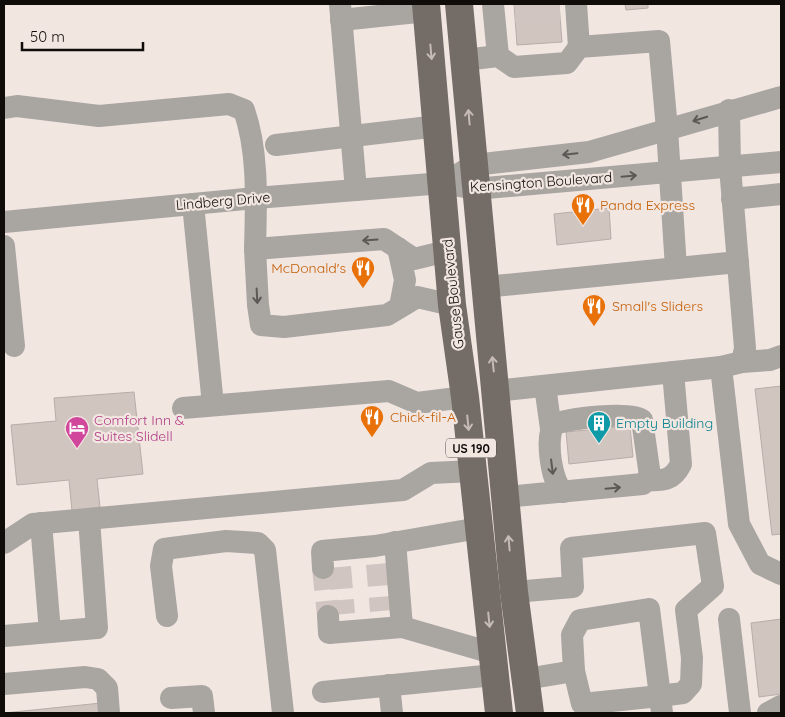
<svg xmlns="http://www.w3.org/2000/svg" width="785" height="717" viewBox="0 0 785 717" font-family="Quicksand,sans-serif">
<rect width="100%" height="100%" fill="#f2e6e1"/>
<g fill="#d1c5c0" stroke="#b8ada8">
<polygon points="514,4 559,4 562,42 517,45"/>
<polygon points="625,4 648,4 648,8 626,10"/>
<polygon points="609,208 611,239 557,245 554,214"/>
<polygon points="781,386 781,534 772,535 755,389"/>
<polygon points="134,392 143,474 97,479 100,507 72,511 69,480 17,485 11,425 56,421 54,398"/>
<polygon points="630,426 633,457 569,464 566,432"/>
<polygon points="781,619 781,694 759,697 751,623"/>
<polygon points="101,703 102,713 4,713"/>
</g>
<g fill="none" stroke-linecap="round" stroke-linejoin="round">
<g stroke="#d0c5c1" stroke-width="22" stroke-dasharray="22 11" stroke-linecap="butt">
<polyline points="515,12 560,10"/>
<polyline points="377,564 381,611"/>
<polyline points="340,567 344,614"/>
<polyline points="323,568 328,616"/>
</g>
<g stroke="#a9a5a1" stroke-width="22">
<polyline points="340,4 356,190"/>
<polyline points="493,4 498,56"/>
<polyline points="576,4 579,47"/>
<polyline points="341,20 427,11"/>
<polyline points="464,60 498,56 514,67 567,63 579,47 659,41 667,129 676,268"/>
<path d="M 4,108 L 17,106 L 99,116 L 229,104 L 244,110 C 259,153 256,204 255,249"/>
<polyline points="276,145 438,126"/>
<polyline points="459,174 474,165 589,152 781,97"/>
<polyline points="732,199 781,194"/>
<polyline points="193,204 213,405"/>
<polyline points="4,222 256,198 443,183 475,189 781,162"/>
<polyline points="4,246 14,346"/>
<polyline points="398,248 405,280 400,307"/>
<polyline points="447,251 414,259 384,239 255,249 258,305 261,325 284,327 387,315 417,297 452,305"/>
<polyline points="485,287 738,262"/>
<polyline points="742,362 770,360 781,356"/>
<polyline points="721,367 739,524 760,564 781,574"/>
<polyline points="545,386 551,429"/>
<polyline points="495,391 721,367 742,362 745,348 730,167 729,110"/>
<polyline points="183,408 389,391 417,403 465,397"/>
<path d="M 647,480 C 664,481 673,480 681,464 L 673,372"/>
<path d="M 505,497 L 643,484 L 650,476 L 642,420 C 632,411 566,418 554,425 C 545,436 551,485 564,492"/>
<polyline points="41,523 50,632"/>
<polyline points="395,542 402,627"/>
<polyline points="4,543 33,524 403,490 431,473 473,471"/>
<polyline points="323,568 322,551 375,546 479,528"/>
<polyline points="514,592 573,587 571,548 705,533 713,586 686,610 692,658 691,684 683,693 660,696 649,609 580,620 572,635 574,671 526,679"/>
<polyline points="167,616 161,566 164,549 226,541 258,543 265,550 283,713"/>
<polyline points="328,616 329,633 402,627 492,653"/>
<polyline points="729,619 740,713"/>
<polyline points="4,636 97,628 89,519"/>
<polyline points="574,671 582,704 660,696 662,713"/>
<polyline points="4,684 85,677 98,679 107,688 109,713"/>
<polyline points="389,685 392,713"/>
<polyline points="323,692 494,675"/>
<polyline points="171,698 202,696 204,713"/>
<polyline points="768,713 781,706"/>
</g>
<g stroke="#746c67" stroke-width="28">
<polyline points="426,4 452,305 465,397 499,713"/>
<polyline points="459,4 514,592 530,713"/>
</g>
</g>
<defs><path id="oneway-shaft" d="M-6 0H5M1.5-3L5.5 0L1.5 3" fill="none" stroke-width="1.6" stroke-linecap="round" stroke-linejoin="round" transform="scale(1.25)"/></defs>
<g stroke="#c6bbb6">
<use href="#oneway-shaft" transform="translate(431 52) rotate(85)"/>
<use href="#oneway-shaft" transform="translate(469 117) rotate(-95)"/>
<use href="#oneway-shaft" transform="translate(493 364) rotate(-96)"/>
<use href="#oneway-shaft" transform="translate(468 423) rotate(84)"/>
<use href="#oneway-shaft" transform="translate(509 543) rotate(-95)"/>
<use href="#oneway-shaft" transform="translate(489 620) rotate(84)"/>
</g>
<g stroke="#5c5856">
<use href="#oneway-shaft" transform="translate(700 119) rotate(163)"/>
<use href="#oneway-shaft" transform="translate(570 154) rotate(174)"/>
<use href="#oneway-shaft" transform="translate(629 176) rotate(-5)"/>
<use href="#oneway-shaft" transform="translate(370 240) rotate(176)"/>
<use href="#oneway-shaft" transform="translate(257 296) rotate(87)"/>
<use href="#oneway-shaft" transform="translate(552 467) rotate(83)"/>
<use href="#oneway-shaft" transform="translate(613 488) rotate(-5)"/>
</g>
<defs>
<g id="restaurant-pin" transform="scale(1.25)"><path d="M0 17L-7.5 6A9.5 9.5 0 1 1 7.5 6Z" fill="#e8710a" stroke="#f2e6e1"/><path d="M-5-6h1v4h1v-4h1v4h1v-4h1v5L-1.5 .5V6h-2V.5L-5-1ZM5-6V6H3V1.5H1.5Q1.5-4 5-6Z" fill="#fff"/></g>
<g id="building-pin" transform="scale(1.25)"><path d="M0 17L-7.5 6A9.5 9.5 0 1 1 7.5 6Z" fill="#0f9aa8" stroke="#f2e6e1"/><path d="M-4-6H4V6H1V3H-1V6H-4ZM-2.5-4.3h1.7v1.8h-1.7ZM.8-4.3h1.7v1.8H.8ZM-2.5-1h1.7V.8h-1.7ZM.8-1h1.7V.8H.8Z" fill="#fff"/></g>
<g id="hotel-pin" transform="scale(1.25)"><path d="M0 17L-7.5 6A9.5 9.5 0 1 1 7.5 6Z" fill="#d1479c" stroke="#f2e6e1"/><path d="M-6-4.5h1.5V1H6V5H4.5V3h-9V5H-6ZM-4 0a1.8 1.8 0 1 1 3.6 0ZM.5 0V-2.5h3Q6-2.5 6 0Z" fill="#fff"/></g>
</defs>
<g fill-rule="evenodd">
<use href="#restaurant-pin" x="583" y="205"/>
<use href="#restaurant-pin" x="363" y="268"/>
<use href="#restaurant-pin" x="594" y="306"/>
<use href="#restaurant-pin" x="372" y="417"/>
<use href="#building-pin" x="599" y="423"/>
<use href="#hotel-pin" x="77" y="428"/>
</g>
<g text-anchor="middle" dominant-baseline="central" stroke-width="4.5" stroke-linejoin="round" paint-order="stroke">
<rect fill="#f2e6e1" stroke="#544d4a" stroke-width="1" x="446" y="438.5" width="50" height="19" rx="4"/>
<g font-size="12" font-weight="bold" fill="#100c0a">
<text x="471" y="448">US 190</text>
</g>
<g font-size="14" fill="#100c0a" stroke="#f2e6e1">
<text transform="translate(541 182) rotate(-4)">Kensington Boulevard</text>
<text transform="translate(223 201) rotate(-5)">Lindberg Drive</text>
<text transform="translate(453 294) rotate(-96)">Gause Boulevard</text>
</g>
<g font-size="14" fill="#c56008" stroke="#f2e6e1" text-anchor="start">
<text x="600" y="205">Panda Express</text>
<text x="346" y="268" text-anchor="end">McDonald's</text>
<text x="612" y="306">Small's Sliders</text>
<text x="390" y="417">Chick-fil-A</text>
</g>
<g font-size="14" fill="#b23c85" stroke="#f2e6e1" text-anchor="start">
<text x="94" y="420">Comfort Inn &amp;<tspan x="94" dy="16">Suites Slidell</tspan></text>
</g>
<g font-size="14" fill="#0d838f" stroke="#f2e6e1" text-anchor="start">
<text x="616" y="423">Empty Building</text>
</g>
</g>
<rect width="785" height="717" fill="none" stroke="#100c0a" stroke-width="10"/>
<path d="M22 42v8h121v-8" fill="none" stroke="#100c0a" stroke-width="2.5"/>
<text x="30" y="42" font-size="15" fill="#100c0a" stroke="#f2e6e1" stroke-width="4" paint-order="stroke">50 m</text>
</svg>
